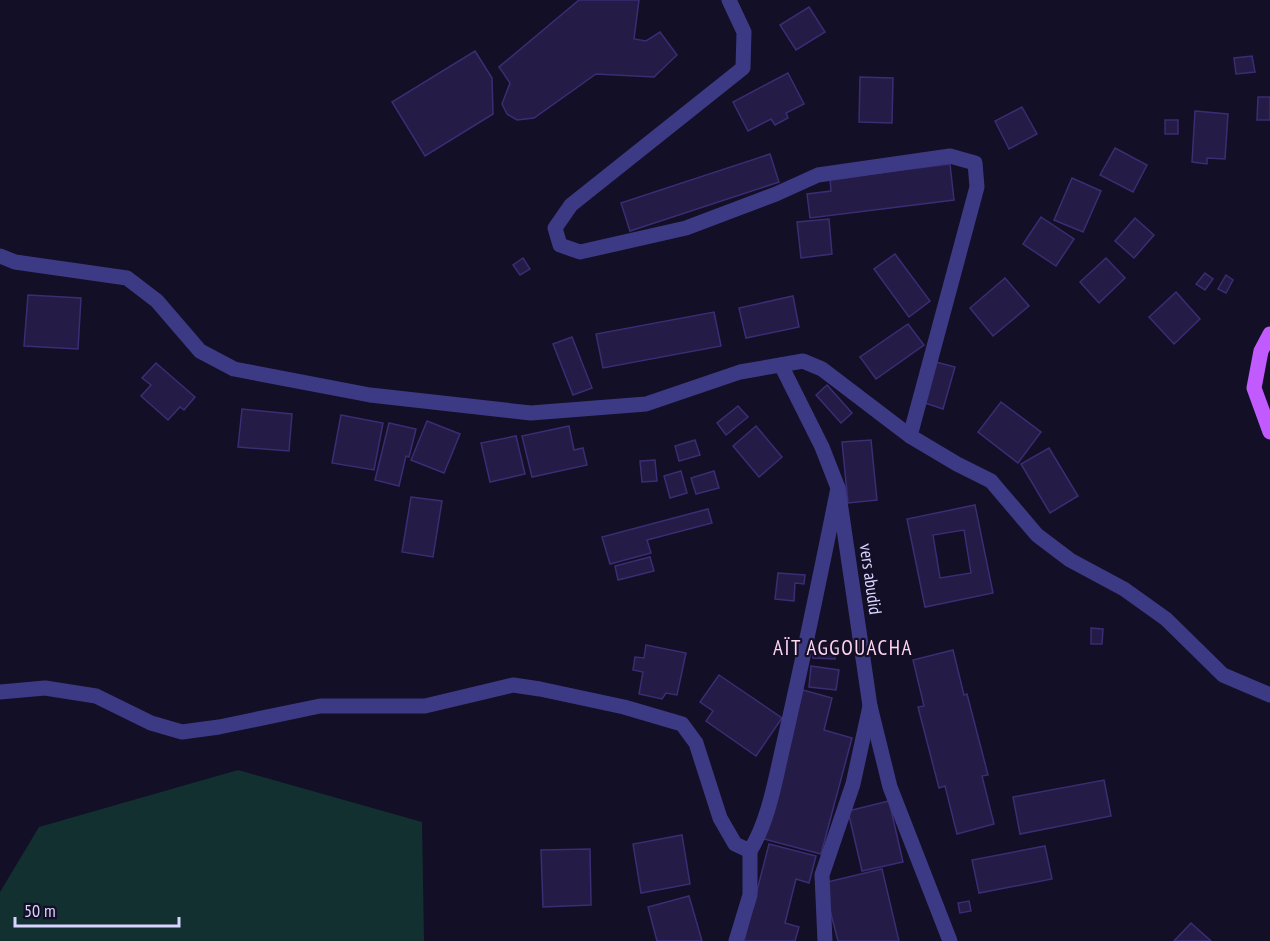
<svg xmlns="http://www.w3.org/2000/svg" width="1270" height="941" viewBox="0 0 1270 941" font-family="'PT Sans Narrow',sans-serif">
<rect width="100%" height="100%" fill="#130f26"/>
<polygon fill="#12302f" points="238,770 422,822 424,941 0,941 0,892 39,827"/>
<g fill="#241b47" stroke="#3b2d73" stroke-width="1.5" fill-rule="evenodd">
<polygon points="579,0 639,0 634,39 646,41 660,32 677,55 654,77 596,74 534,118 517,120 507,114 502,104 510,83 499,67"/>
<polygon points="809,7 825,32 796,50 780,25"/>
<polygon points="475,51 492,78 493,114 425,156 392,102"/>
<polygon points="1252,56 1255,72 1236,74 1234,58"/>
<polygon points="788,73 804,104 786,113 788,118 775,125 771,119 748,131 733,102"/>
<polygon points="860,77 893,78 892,123 859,122"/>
<polygon points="1258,97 1270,97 1270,120 1257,120"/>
<polygon points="1022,107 1037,134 1009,149 995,121"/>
<polygon points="1195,111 1228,114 1225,159 1207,158 1207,164 1192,162"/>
<rect x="1165" y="120" width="13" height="14"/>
<polygon points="1115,148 1147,165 1133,192 1100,175"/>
<polygon points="770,154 779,182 630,231 621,203"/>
<polygon points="950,164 954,200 810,218 807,194 831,191 830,179"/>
<polygon points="1072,178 1101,191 1083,232 1054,220"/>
<polygon points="1041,217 1074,239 1056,266 1023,244"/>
<polygon points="1135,218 1154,235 1134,258 1115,241"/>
<polygon points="829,219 832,254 801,258 797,222"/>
<polygon points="895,254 930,301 909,317 874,269"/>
<polygon points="523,258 530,269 520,275 513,265"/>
<polygon points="1106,258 1125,278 1099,303 1080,282"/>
<polygon points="1205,273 1213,279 1205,290 1196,284"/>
<polygon points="1226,275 1233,280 1226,293 1218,289"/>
<polygon points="1005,278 1029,306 993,336 970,308"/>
<polygon points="1176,292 1200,319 1174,344 1149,317"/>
<polygon points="28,295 81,298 78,349 24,346"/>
<polygon points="793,296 799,327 746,338 739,308"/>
<polygon points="714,312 721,346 603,368 596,334"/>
<polygon points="908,324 924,345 876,379 860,357"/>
<polygon points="572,337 592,388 573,395 553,344"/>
<polygon points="936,362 955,367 943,409 925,403"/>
<polygon points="156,363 195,397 184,410 180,407 168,420 141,396 151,385 142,378"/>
<polygon points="827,385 852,413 841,423 816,395"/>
<polygon points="1001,402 1041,432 1018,463 978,432"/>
<polygon points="738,406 748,417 726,435 717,423"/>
<polygon points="242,409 292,414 289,451 238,447"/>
<polygon points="341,415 383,423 374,470 332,463"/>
<polygon points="427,421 460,434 444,473 411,460"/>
<polygon points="389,423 416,429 409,457 406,456 399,486 375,480"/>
<polygon points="569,426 574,450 583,448 587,465 532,477 522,436"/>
<polygon points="756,426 782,457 759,477 733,446"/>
<polygon points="516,436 525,474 490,482 481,443"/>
<polygon points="695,440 700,455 679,461 675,446"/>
<polygon points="871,440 877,500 848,503 842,442"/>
<polygon points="1049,448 1078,496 1050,513 1021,464"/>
<polygon points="655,460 657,481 642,482 640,461"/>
<polygon points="681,471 687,493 670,498 664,476"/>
<polygon points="714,471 719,488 696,494 691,478"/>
<polygon points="411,497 442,501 433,557 402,552"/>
<path d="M 975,505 L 993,593 L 925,607 L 907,519 ZM 964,530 L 971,573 L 940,578 L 933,535 Z"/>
<polygon points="708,509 712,523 647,540 651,553 610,564 602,537"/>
<polygon points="650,557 654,571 618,580 615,566"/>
<polygon points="778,573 805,575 804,584 795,583 794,601 775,599"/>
<polygon points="1091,628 1103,629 1102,644 1091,644"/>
<polygon points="646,645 686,653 677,695 666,693 662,699 639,694 643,672 633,670 635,657 644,658"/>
<polygon points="813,646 836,646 835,659 813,658"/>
<polygon points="953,650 964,695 967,694 988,775 982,776 994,824 957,834 945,786 939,788 918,707 924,706 913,660"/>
<polygon points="811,666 839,670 836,690 809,687"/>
<polygon points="719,675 782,718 756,756 706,721 713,711 700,702"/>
<polygon points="803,690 832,698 824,730 852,738 821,854 764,839"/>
<polygon points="1104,780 1111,816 1020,834 1013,797"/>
<polygon points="889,801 903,862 862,871 848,811"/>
<polygon points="682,835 690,884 641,893 633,844"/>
<polygon points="769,844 816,856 809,883 796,879 785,923 799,927 795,941 744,941"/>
<polygon points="1045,846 1052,879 979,893 972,860"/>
<polygon points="590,849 591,905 543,907 541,850"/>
<polygon points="882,869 899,941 838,941 823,883"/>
<polygon points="689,896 702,941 657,941 648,907"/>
<polygon points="969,901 971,911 960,913 958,903"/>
<polygon points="1191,923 1211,941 1174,941"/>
</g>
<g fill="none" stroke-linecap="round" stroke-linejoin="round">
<g stroke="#3d3a85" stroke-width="15">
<polyline points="729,0 744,32 743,68 571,205 555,228 560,245 580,252 686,228 776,194 818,175 950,156 975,163 977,187 910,436"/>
<polyline points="736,941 750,895 750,851"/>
<polyline points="825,941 822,875 853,784 870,706"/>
</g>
<g stroke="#3d3a85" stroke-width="15">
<polyline points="0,256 15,262 127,278 157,301 200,351 234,369 370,395 531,413 646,404 740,372 803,361 822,369 910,436 957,464 991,481 1037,535 1070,560 1124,589 1166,619 1223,675 1270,695"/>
<polyline points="781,365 822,447 838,488 870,706 890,787 950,941"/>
<path d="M 0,692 L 45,688 L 96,696 L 151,723 L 182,732 L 219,727 L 320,706 L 425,706 L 513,685 L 540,689 L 624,707 L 682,724 L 696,743 L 720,818 L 735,844 L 750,851 C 770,818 776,775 785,738 C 804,655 821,572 838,488"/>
</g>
<polyline stroke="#c25bff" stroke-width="15" points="1270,334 1261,351 1254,388 1270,432"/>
</g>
<g text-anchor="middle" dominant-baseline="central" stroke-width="4.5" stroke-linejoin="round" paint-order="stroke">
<g font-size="18" fill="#d9d4ff" stroke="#130f26">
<text transform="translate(871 579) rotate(82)">vers abudid</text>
</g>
<g font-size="21" letter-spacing="1.5" fill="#ffd6f0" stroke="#130f26">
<text x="843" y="647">AÏT AGGOUACHA</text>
</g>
</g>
<path d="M15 917v9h164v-9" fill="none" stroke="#d9d4ff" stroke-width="3"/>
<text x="24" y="917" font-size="18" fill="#d9d4ff" stroke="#130f26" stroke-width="4.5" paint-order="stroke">50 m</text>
</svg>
